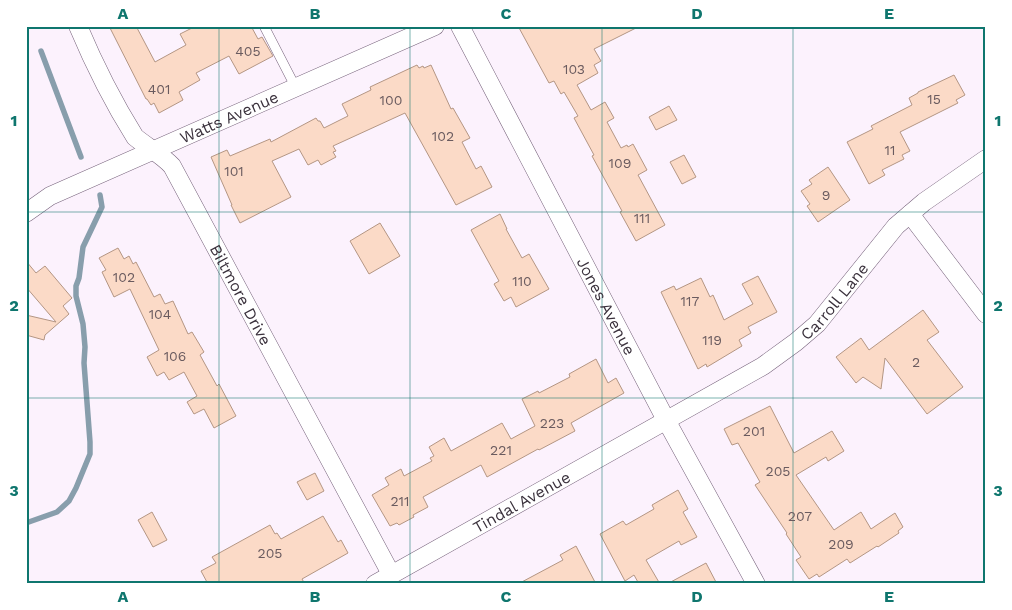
<svg xmlns="http://www.w3.org/2000/svg" width="1012" height="610" viewBox="0 0 1012 610" font-family="'Work Sans',sans-serif">
<rect width="100%" height="100%" fill="#fcf2fd"/>
<g fill="none" stroke-linecap="round" stroke-linejoin="round">
<g stroke="#889eac" stroke-width="5.5">
<polyline points="41,51 81,157"/>
<polyline points="26,523 57,512 69,501 76,488 90,454 90,442 84,363 85,347 83,324 76,296 76,286 79,278 83,247 102,207 100,195"/>
</g>
</g>
<g fill="#fbdac7" stroke="#b49684">
<polygon points="109,26 136,26 155,62 186,45 180,34 196,26 251,26 258,39 262,37 273,56 239,74 229,56 196,73 200,80 179,92 183,100 159,113 154,103 151,105 147,99 146,99"/>
<polygon points="518,26 640,26 594,49 601,61 594,65 598,73 577,85 591,110 605,102 614,118 607,122 621,148 627,145 628,147 633,144 647,170 638,175 665,225 636,241 620,212 622,211 592,156 594,155 574,118 578,116 564,92 561,94 554,81 549,83"/>
<polygon points="417,65 419,68 423,66 424,68 431,65 451,109 453,108 470,138 462,142 476,169 481,166 492,187 456,205 405,113 333,146 336,151 333,152 336,157 321,165 318,160 308,165 299,149 272,161 291,197 240,223 231,205 232,205 211,157 227,150 230,156 270,139 271,142 316,118 318,121 320,121 324,128 348,116 342,104 371,90 370,87"/>
<polygon points="954,75 965,95 956,100 958,103 900,132 910,151 902,155 904,159 882,170 885,175 869,184 847,142 873,129 871,126 912,105 909,98 918,93 918,92"/>
<polygon points="669,106 677,120 656,130 649,117"/>
<polygon points="684,155 696,177 682,184 670,162"/>
<polygon points="828,167 850,200 818,222 807,206 810,204 801,191 812,184 809,180"/>
<polygon points="500,214 507,229 506,229 522,258 529,254 549,289 516,307 511,297 504,301 494,284 499,281 471,230"/>
<polygon points="380,223 400,256 369,274 350,241"/>
<polygon points="118,248 124,259 129,256 133,264 136,262 154,297 160,294 165,304 173,301 188,334 192,332 204,352 200,355 217,386 219,384 236,416 214,428 204,409 194,414 187,402 197,396 184,372 169,380 164,372 157,376 147,357 159,350 130,289 114,297 102,272 106,270 99,258"/>
<polygon points="26,261 36,273 45,266 72,298 63,306 69,314 45,335 44,340 26,335 26,315 56,322 26,287"/>
<polygon points="758,276 777,312 748,327 751,333 739,340 742,346 707,367 706,364 698,369 661,292 674,286 676,290 701,278 710,297 713,295 724,320 753,304 742,284"/>
<polygon points="923,310 939,332 927,340 963,387 927,414 885,358 881,389 863,377 856,383 836,357 861,338 869,350"/>
<polygon points="596,359 608,383 616,378 624,393 571,423 575,431 539,450 538,449 487,477 481,465 423,497 428,507 413,515 414,517 399,525 397,523 390,526 372,495 389,485 385,478 401,469 404,476 432,461 430,458 434,456 429,447 444,438 451,451 502,423 511,439 535,426 522,399 538,391 539,393 570,377 569,374"/>
<polygon points="770,406 794,453 832,431 844,451 828,461 826,457 796,475 834,530 861,512 871,529 895,513 903,527 898,531 899,533 878,547 877,546 850,563 847,559 819,577 817,574 809,579 796,560 801,557 786,534 787,533 755,485 760,482 738,443 732,445 724,429"/>
<polygon points="315,473 324,491 307,500 297,482"/>
<polygon points="678,490 688,509 683,512 697,537 681,545 679,541 646,560 660,584 639,584 634,575 625,581 600,534 623,521 626,525 654,509 652,505"/>
<polygon points="152,512 167,540 153,547 138,520"/>
<polygon points="323,516 338,542 341,540 348,553 302,579 305,584 208,584 201,571 216,563 212,557 270,525 275,534 277,533 281,539"/>
<polygon points="576,546 596,584 518,584 563,560 560,555"/>
<polygon points="706,563 717,584 667,584"/>
</g>
<g fill="none" stroke-linecap="round" stroke-linejoin="round">
<g stroke="#76627b" stroke-width="10">
<polyline id="lane" points="264,26 296,88"/>
</g>
<g stroke="#76627b" stroke-width="19">
<g id="street">
<path id="s1" d="M 78,26 C 94,64 113,102 135,137 C 147,147 162,155 172,166 L 391,574"/>
<path id="s2" d="M 460,26 L 666,420 L 756,584"/>
<path id="s3" d="M 26,213 L 50,196 L 435,26"/>
<polyline points="910,214 986,314"/>
<path id="s4" d="M 375,584 L 763,366 L 796,342 L 817,324 L 896,226 L 924,202 L 986,159"/>
</g>
</g>
<use href="#lane" stroke="#fff" stroke-width="9"/>
<use href="#street" stroke="#fff" stroke-width="18"/>
</g>
<path fill="none" stroke="#0f766e" stroke-width="1" stroke-opacity="0.55" d="M 219,26 L 219,584M 410,26 L 410,584M 602,26 L 602,584M 793,26 L 793,584M 26,212 L 986,212M 26,398 L 986,398"/>
<g text-anchor="middle" dominant-baseline="central" stroke-width="4.5" stroke-linejoin="round" paint-order="stroke">
<g font-size="14" fill="#6a5b5f">
<text x="248" y="51">405</text>
<text x="574" y="69">103</text>
<text x="159" y="89">401</text>
<text x="934" y="99">15</text>
<text x="391" y="100">100</text>
<text x="443" y="136">102</text>
<text x="890" y="150">11</text>
<text x="620" y="163">109</text>
<text x="234" y="171">101</text>
<text x="826" y="195">9</text>
<text x="642" y="218">111</text>
<text x="124" y="277">102</text>
<text x="522" y="281">110</text>
<text x="690" y="301">117</text>
<text x="160" y="314">104</text>
<text x="712" y="340">119</text>
<text x="175" y="356">106</text>
<text x="916" y="362">2</text>
<text x="552" y="423">223</text>
<text x="754" y="431">201</text>
<text x="501" y="450">221</text>
<text x="778" y="471">205</text>
<text x="400" y="501">211</text>
<text x="800" y="516">207</text>
<text x="841" y="544">209</text>
<text x="270" y="553">205</text>
</g>
<g font-size="16" fill="#3a313c" stroke="#fff">
<text stroke="none"><textPath href="#s3" startOffset="225">Watts Avenue</textPath></text>
<text stroke="none"><textPath href="#s1" startOffset="318">Biltmore Drive</textPath></text>
<text stroke="none"><textPath href="#s4" startOffset="542">Carroll Lane</textPath></text>
<text stroke="none"><textPath href="#s2" startOffset="316">Jones Avenue</textPath></text>
<text stroke="none"><textPath href="#s4" startOffset="168">Tindal Avenue</textPath></text>
</g>
</g>
<rect width="1012" height="610" fill="none" stroke="#ffffff" stroke-width="55"/>
<rect x="28" y="28" width="956" height="554" fill="none" stroke="#0f766e" stroke-width="2"/>
<g font-size="16" text-anchor="middle" font-weight="bold" fill="#0f766e">
<text x="123" y="19">A</text>
<text x="315" y="19">B</text>
<text x="506" y="19">C</text>
<text x="697" y="19">D</text>
<text x="889" y="19">E</text>
<text x="14" y="126">1</text>
<text x="998" y="126">1</text>
<text x="14" y="311">2</text>
<text x="998" y="311">2</text>
<text x="14" y="496">3</text>
<text x="998" y="496">3</text>
<text x="123" y="602">A</text>
<text x="315" y="602">B</text>
<text x="506" y="602">C</text>
<text x="697" y="602">D</text>
<text x="889" y="602">E</text>
</g>
</svg>
